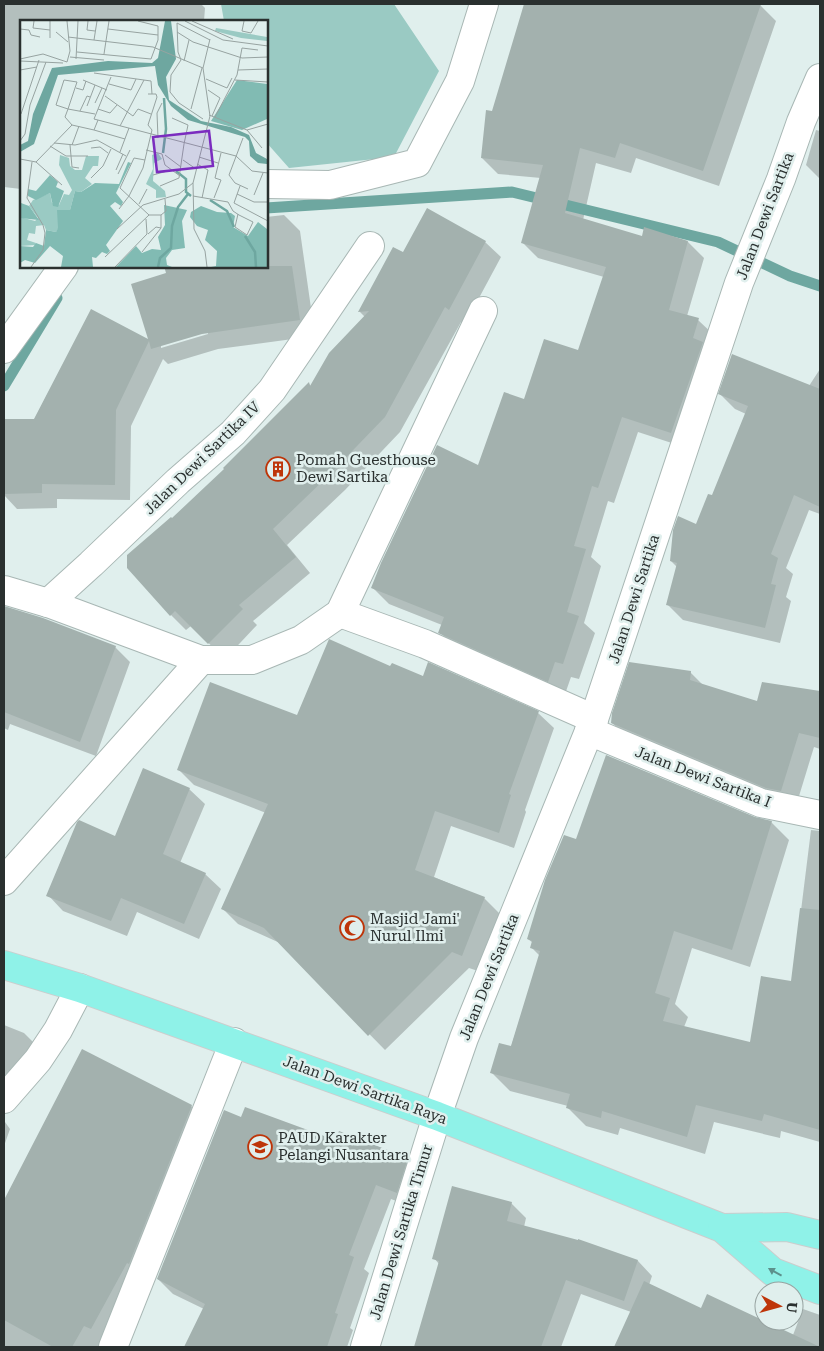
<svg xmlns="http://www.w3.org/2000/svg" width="824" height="1351" viewBox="0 0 824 1351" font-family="'Roboto Serif',serif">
<rect width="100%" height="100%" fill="#e0efed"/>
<polygon fill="#9acac3" points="221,4 394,4 439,71 394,157 289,168 266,142 266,21 224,21"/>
<g fill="#0003" fill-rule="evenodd">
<polygon points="4,4 201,4 205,8 204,21 21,21 21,189 4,187"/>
<polygon points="526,4 756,4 760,5 776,21 719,186 636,158 631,173 596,163 583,220 643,237 688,242 704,258 687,316 698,320 715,336 687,448 638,432 614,503 608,501 591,557 601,566 584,623 595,633 579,679 571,677 564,697 456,649 440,632 442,625 389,604 373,588 479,467 525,401 579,352 604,277 538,258 522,242 541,178 498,174 482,158 493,112"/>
<polygon points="816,130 820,131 820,179 806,165"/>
<path d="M 284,215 L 300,231 L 315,336 L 218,349 L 168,364 L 163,359 L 131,426 L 130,500 L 57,499 L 57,508 L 17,509 L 4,495 L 4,421 L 34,420 L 91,311 L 150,341 L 266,266 L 266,217 ZM 208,331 L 208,334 L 161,348 L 161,345 Z"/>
<polygon points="485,242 501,257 465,324 461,322 400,432 345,490 287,545 310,573 253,621 257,625 225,659 191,626 186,630 171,615 172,520 226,469 309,384 311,386 365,317 360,312 394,249 403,254"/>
<polygon points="820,369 820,514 809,510 786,568 793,574 786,597 791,601 780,643 683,620 668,605 677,567 671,561 697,526 712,497 746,414 735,409 720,394 809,386"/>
<polygon points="4,607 43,619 115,647 130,662 96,756 10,724 8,730 4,728"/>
<polygon points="391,668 538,713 554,728 525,810 526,812 514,848 451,826 434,877 484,898 500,914 478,971 469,968 385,1050 280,943 238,924 222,908 266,813 194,785 178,769 298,717"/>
<polygon points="690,672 703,685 758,702 763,683 820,692 820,749 814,747 796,806 628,738 612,723"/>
<polygon points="189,789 205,804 180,863 205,874 221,889 199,939 137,912 127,936 63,911 48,895 116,838"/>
<polygon points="755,819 771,822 789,840 750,967 692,948 675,1004 688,1017 684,1027 751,1043 792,983 811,830 820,831 820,1142 781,1131 780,1138 714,1122 705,1154 620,1128 618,1135 586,1126 568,1108 568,1106 510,1091 492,1073 511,1047 540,956 531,947 533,943 528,939 577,841"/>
<polygon points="4,1025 24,1033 41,1050 5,1113 5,1122 10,1129 4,1146"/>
<polygon points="83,1051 191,1106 208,1123 106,1347 4,1347 4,1203"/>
<polygon points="242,1118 407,1159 422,1174 412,1207 391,1199 364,1269 369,1273 350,1328 353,1330 347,1347 215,1347 209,1345 204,1309 173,1294 158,1279"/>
<polygon points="511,1203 526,1218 524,1227 638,1261 652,1276 649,1285 701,1310 793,1335 803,1309 820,1315 820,1347 615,1347 631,1312 581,1294 561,1347 415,1347 439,1264 434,1258"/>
</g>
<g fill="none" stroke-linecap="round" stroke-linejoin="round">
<g stroke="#6ea7a0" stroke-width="11">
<polyline points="266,208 512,192 718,242 790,276 820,286"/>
<polyline points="4,386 57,298"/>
</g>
</g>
<g fill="#a3b1ae">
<polygon points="524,4 761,4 703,171 620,143 615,158 580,148 565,213 642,236 644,227 688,241 669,310 699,318 693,338 703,342 671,433 622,417 598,488 592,486 574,546 586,549 567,612 579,616 563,664 555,662 548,682 438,633 444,617 371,588 381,563 437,445 478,465 504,392 524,399 544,339 578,350 606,267 521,243 543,165 481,158 486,110 492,111"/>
<polygon points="427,208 486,241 449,310 445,307 385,417 329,475 273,529 296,557 239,605 243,609 208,644 175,611 170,616 127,568 127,555 171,517 172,518 224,469 223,468 309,382 310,386 329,353 369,311 358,312 393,247 403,252"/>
<polygon points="164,266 292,266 300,320 202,334 151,349 149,341 116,410 115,485 42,484 42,493 4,494 4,419 34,419 91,309 148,339 131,284 166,273"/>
<polygon points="732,354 820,389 820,507 794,495 771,554 778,558 771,584 776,585 765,628 666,605 677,563 670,561 673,530 678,516 696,524 708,494 712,495 748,406 718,394"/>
<polygon points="4,606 43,618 116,646 80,742 4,712"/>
<polygon points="329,639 390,666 392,663 423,676 428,662 539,711 509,794 511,795 499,833 435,811 415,870 485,897 462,956 452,952 368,1036 264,928 221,909 268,804 177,770 210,682 297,715"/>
<polygon points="629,662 691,671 690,680 757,701 762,682 820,691 820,738 799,733 781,791 766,788 611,723 612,713"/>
<polygon points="606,755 755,817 772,821 732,950 674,931 655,993 670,998 663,1021 750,1042 761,976 791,981 800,908 820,910 820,1130 764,1114 762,1121 696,1105 687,1137 602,1111 601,1118 566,1108 570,1094 490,1073 499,1043 511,1046 540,951 530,948 532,941 527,939 545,880 564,835 576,839"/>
<polygon points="143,768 190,788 163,854 206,873 184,924 121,898 111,921 46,896 77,822 79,820 115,836"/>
<polygon points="82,1049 192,1105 129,1264 127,1263 91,1329 84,1326 72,1347 53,1347 4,1320 4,1200"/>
<polygon points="245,1107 335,1140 339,1131 408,1158 397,1193 376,1185 349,1255 354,1257 335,1313 338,1314 327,1347 184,1347 205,1304 157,1279 224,1110 241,1117"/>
<polygon points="452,1186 512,1202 507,1221 578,1240 578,1239 638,1260 624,1301 566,1280 541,1347 414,1347 439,1261 432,1259"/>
<polygon points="644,1281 701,1308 707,1294 820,1347 614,1347"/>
</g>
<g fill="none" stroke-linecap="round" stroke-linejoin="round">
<g stroke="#a8b7b4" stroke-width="30">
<g id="minor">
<polyline points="266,184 330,185 417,163 460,81 484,4"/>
<polyline points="4,349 64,266"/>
<polyline points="4,590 48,603 201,660 252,660 301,640 340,613 483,311"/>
<polyline points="48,603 91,564 178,481 233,433 272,390 370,246"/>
<polyline points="340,613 425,644 594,719"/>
<polyline points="589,731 761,803 820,815"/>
<polyline points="4,881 201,660"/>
<polyline points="4,1099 38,1060 58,1030 80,988"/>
<polyline points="113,1347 234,1042"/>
<polyline points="365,1347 437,1116 464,1038 594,719 739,283 781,179 801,122 820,78"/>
</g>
</g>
<g stroke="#cccdcd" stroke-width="30">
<g id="major">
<polyline points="4,965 80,988 437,1116 722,1228 773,1272 820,1290"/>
<polyline points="722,1228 787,1227 820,1235"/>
</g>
</g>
<use href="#minor" stroke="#fff" stroke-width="28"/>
<use href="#major" stroke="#8ff2e8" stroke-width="28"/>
</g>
<defs><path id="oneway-solid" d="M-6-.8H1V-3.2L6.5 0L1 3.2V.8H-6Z" transform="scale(1.25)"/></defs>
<use fill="#5c918c" href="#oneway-solid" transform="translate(775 1272) rotate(-151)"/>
<defs>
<g id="building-ring" transform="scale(1.25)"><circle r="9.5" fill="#e0efed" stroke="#be3509" stroke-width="1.5"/><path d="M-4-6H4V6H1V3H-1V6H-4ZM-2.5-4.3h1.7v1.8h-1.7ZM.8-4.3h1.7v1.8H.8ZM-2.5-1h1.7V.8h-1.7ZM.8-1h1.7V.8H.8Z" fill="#be3509"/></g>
<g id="mosque-ring" transform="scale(1.25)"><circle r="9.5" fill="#e0efed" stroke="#be3509" stroke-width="1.5"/><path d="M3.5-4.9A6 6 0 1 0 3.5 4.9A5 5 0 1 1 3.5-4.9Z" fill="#be3509"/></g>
<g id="school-ring" transform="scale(1.25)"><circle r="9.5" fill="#e0efed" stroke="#be3509" stroke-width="1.5"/><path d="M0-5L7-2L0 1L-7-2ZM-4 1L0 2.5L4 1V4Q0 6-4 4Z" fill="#be3509"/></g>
</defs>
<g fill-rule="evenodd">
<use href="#building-ring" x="278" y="469"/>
<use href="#mosque-ring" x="352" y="928"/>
<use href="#school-ring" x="260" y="1147"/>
</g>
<g text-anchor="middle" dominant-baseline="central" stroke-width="5" stroke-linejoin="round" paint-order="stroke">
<g font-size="15" fill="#2a302f" stroke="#e0efed">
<text transform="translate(765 216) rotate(-69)">Jalan Dewi Sartika</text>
<text transform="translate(202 458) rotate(-44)">Jalan Dewi Sartika IV</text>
<text transform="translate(634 599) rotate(-72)">Jalan Dewi Sartika</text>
<text transform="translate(703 777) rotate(21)">Jalan Dewi Sartika I</text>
<text transform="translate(489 977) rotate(-68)">Jalan Dewi Sartika</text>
<text transform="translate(365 1090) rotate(20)">Jalan Dewi Sartika Raya</text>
<text transform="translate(401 1232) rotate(-73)">Jalan Dewi Sartika Timur</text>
</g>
<g font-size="15" fill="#2a302f" stroke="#e0efed" text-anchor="start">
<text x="296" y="460">Pomah Guesthouse<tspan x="296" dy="17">Dewi Sartika</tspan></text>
<text x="370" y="919">Masjid Jami'<tspan x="370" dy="17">Nurul Ilmi</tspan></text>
<text x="278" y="1138">PAUD Karakter<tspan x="278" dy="17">Pelangi Nusantara</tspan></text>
</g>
</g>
<g transform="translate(20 20)">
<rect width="248" height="248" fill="#e0efed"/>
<path d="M 196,8 L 247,17 L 247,21 L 221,18 L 195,11 ZM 138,133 L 142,139 L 134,143 L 133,161 L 145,171 L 146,177 L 136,178 L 136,170 L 126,164 L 133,149 L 132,135 ZM 40,135 L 49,138 L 50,146 L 55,150 L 62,150 L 66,136 L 79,136 L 78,146 L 73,146 L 65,158 L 72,164 L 61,172 L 55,171 L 50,190 L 36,212 L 26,210 L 24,205 L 16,206 L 15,214 L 9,213 L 7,220 L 16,223 L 15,225 L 0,226 L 0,197 L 15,201 L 18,198 L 9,186 L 13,180 L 30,173 L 32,183 L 39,185 L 44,174 L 49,175 L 52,170 L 39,145 Z" fill="#9acac3"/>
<path d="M 217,60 L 247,64 L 247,99 L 222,110 L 191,101 ZM 108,142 L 111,143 L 96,173 L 103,182 L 101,186 L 95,182 L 90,186 L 103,201 L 86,225 L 90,231 L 87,234 L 82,232 L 76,238 L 72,237 L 73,247 L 41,247 L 43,236 L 30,226 L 15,243 L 5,240 L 0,243 L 0,226 L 13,227 L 16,223 L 24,226 L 26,210 L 36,212 L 38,208 L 37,190 L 50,190 L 55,171 L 61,172 L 75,163 L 99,164 ZM 30,155 L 38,162 L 36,167 L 44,171 L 38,187 L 33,186 L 30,173 L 16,180 L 8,176 L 8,169 L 16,171 ZM 0,178 L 1,183 L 9,186 L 19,200 L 0,198 ZM 144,185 L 167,190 L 162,201 L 165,228 L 152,230 L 146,238 L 147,245 L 152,247 L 96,247 L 116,226 L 122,233 L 132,229 L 141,230 L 138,217 L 145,205 ZM 181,186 L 197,192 L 211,193 L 215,196 L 213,207 L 228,216 L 238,202 L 247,209 L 247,247 L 191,247 L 196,246 L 197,231 L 185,220 L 188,210 L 177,206 L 170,197 L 171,192 Z" fill="#81bbb3"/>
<path d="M 145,1 L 151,1 L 156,39 L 146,57 L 149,80 L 181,101 L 211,107 L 229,115 L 236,133 L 247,139 L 247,144 L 238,143 L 230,136 L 229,121 L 225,117 L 168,100 L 151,86 L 138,65 L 135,46 L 38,55 L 14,124 L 0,132 L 0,125 L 8,121 L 13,94 L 32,48 L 88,41 L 132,43 L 138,38 Z" fill="#6ea7a0"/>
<path fill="none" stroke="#6ea7a0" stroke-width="2.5" d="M 143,133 L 146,109 L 144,78M 156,151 L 166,159 L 166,172 L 171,176M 190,180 L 207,191 L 214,207M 225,216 L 235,232 L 236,247M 138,247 L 140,238 L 151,228 L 152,206 L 158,187 L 168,174"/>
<path fill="none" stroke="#97a3a1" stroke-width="1" d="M 14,1 L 13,8 L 30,10M 68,1 L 67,10 L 75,11M 165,1 L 203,20 L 248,26M 172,1 L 213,19M 224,1 L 222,11 L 231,13 L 238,1M 0,9 L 9,10 L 11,15 L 20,17M 88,9 L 138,15M 36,12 L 48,22M 157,12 L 173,22 L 222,38 L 248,37M 48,17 L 133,27 L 183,48M 30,18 L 30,1M 74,20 L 77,1M 57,32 L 131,39 L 138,20 L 138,6 L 118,1M 84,34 L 89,1M 50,37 L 84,40M 0,39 L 23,34 L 47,42 L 50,31 L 47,1M 56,39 L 58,1M 0,41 L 43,43M 164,41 L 169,20M 0,50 L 17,47M 218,50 L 248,49M 74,53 L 131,61 L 132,74M 91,57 L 74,99 L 216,136 L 232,151 L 248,153M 186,59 L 207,68 L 212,58M 63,60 L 87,70M 215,60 L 248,62M 89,64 L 111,70 L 116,59M 56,68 L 63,70 L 66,61M 188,70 L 200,78 L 192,96M 85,76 L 113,96 L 118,89 L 131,94M 75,83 L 82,68M 67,86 L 75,65M 78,89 L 90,93 L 97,85M 171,89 L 182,48M 60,91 L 67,76 L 70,77M 1,94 L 19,40M 189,95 L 227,110 L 248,104M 195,97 L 217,55 L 222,28 L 238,30M 152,98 L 168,105 L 164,124M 183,99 L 159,83 L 150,72 L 151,55 L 161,40 L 158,32 L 157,3 L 190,20M 52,105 L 45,97 L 48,89 L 57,62 L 44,60 L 36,85 L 48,89 L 75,94M 100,106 L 124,60M 74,110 L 105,119M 227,110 L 242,128M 138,118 L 137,93 L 142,83M 223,118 L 209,155 L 215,163 L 228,169M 0,121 L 5,114 L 10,85 L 26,42M 34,123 L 55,125 L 77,120 L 106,136M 50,125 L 52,147 L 59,148M 52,125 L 59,106M 30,126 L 46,136 L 68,136M 71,128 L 80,127 L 88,133M 126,130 L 142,134 L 145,145 L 160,156M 100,132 L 109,108M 145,135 L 161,147M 179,137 L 198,143M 0,139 L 16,142 L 52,105 L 74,110 L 78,100M 163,140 L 176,149M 16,142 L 42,165M 177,144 L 188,150 L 182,178M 96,150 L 103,134M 98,154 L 110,130M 133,155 L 151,150M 71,158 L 83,146 L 91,129M 140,166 L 159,158 L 164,124M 220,166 L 214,183 L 248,201M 217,174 L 234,182 L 248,182M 234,175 L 243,153M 173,176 L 208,182 L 213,191 L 219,195 L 233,202 L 227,215 L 215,207 L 218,194M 194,178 L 201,160 L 195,158 L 201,133M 119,184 L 127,169M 99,189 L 109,176 L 123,148 L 132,110 L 128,105 L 137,77 L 136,74 L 128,74M 141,195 L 146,191 L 145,179M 97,209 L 123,185 L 159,174 L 173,163M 128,214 L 136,207 L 141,208M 122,232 L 141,208 L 141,195 L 129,195M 85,237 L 129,195 L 100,168 L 114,138 L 125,140M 11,247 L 23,230 L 25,213 L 23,205 L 7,178 L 12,142M 95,247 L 127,214 L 126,199M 187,247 L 185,231 L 174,209 L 173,163 L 190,96 L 183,48 L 190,19"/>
<path fill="#7b2cbf" fill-opacity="0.15" stroke="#7b2cbf" stroke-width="2.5" d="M 189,111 L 193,146 L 137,152 L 133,117 Z"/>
<rect width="248" height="248" fill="none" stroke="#2a302f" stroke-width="2.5"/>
</g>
<rect width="824" height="1351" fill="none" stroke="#2a302f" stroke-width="10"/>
<g transform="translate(779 1306) rotate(96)"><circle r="24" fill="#e0efed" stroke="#97a3a1"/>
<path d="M0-4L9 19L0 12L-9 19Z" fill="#be3509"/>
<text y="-8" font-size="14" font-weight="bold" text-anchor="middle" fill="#2a302f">U</text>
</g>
</svg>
